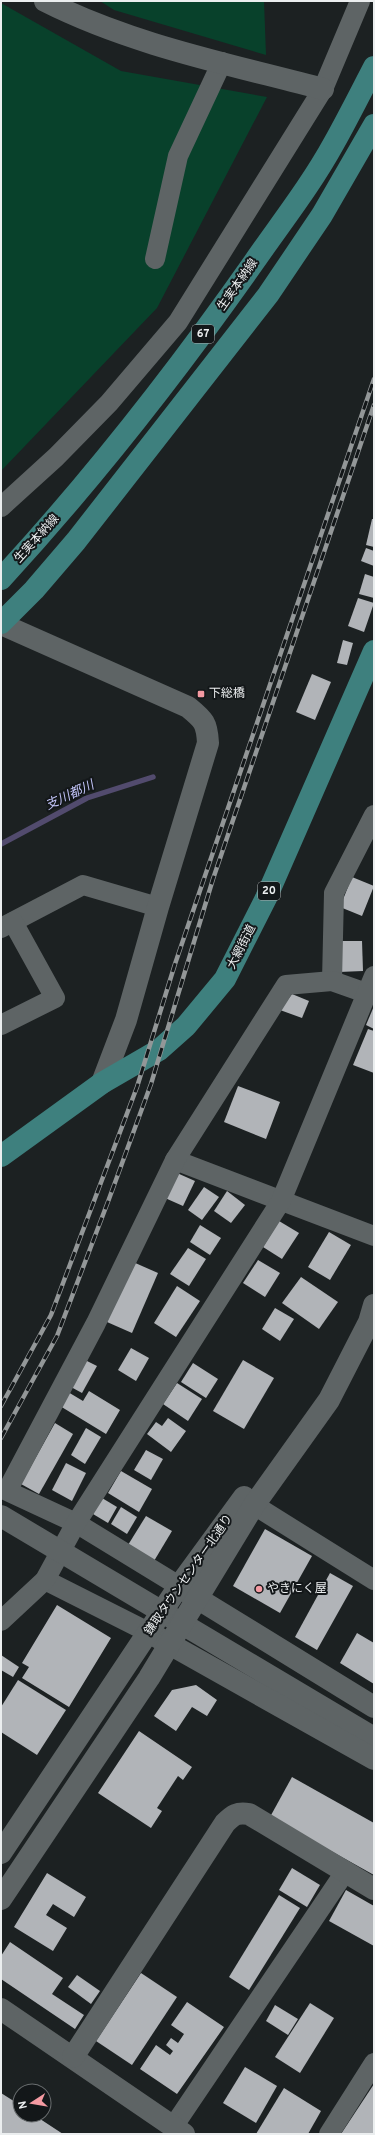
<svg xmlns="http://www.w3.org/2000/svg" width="375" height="2135" viewBox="0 0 375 2135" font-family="Overpass,'Noto Sans JP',sans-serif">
<rect width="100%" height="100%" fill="#1c2122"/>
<g fill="#08412b">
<polygon points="100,1 264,1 266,55 114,10"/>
<polygon points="1,3 121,71 267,97 157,308 1,471"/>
</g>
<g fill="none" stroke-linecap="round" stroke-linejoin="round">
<polyline stroke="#524b6e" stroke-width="5.5" points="1,844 87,798 153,777"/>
</g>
<g fill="#b1b4b8">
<polygon points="372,519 374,519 374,547 366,545"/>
<polygon points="366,548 374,551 374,566 361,561"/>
<polygon points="365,574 374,577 374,598 359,594"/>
<polygon points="358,598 374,603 364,632 348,626"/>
<polygon points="343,640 353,643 347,665 337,663"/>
<polygon points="312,674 331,682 315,720 296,712"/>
<polygon points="352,877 374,886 362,916 340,907"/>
<polygon points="338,941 362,941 363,971 339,972"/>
<polygon points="292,994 309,1001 302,1018 280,1010"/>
<polygon points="374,1006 374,1029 366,1025"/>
<polygon points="368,1029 374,1031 374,1073 353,1065"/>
<polygon points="238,1086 280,1102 266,1139 224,1122"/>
<polygon points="177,1173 195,1181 183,1206 165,1198"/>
<polygon points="204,1187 219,1197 202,1220 188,1210"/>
<polygon points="227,1191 245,1205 231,1223 214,1211"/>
<polygon points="279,1221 299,1233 282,1259 263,1247"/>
<polygon points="200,1225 221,1238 210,1255 190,1242"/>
<polygon points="329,1232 351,1245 330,1280 308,1267"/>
<polygon points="188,1248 206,1259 189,1286 170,1274"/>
<polygon points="258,1260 280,1273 265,1297 243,1283"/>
<polygon points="133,1262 158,1273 132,1333 107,1322"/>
<polygon points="301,1277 338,1302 319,1329 282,1303"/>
<polygon points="177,1286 200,1301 176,1337 154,1323"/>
<polygon points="275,1308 294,1319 280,1341 262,1329"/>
<polygon points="131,1348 149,1358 136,1381 118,1370"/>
<polygon points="85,1360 97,1366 82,1393 71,1387"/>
<polygon points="243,1360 274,1378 244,1429 213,1411"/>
<polygon points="193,1363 218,1379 206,1398 181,1382"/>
<polygon points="177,1383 202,1399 188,1421 163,1404"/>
<polygon points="89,1391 120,1410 106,1434 60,1406 68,1392 83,1401"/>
<polygon points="168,1418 186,1431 171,1452 147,1434 156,1422 162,1426"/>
<polygon points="55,1423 73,1434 39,1494 21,1484"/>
<polygon points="86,1428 101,1437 85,1464 71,1455"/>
<polygon points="146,1450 163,1459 151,1480 134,1470"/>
<polygon points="66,1463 86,1473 72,1501 52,1490"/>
<polygon points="121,1471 152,1489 139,1512 108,1493"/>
<polygon points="102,1498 117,1507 108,1523 93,1514"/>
<polygon points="121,1507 137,1517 127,1534 111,1524"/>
<polygon points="146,1516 172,1531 154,1561 128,1545"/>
<polygon points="265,1529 312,1556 280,1613 233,1586"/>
<polygon points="330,1573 353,1586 317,1650 295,1637"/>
<polygon points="57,1605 111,1638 69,1707 22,1678 29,1667 22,1663"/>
<polygon points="357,1633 374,1643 374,1684 340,1663"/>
<polygon points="1,1655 19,1667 13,1677 1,1670"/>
<polygon points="18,1680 66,1710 37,1755 1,1732 1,1707"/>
<polygon points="196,1685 217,1700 207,1716 192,1707 176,1731 154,1716 172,1690"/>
<polygon points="139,1731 192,1767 183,1780 178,1776 157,1808 162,1811 151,1828 98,1793"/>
<polygon points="292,1777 374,1823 374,1875 270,1817"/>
<polygon points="292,1868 320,1885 307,1907 279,1890"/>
<polygon points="47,1873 86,1897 74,1917 53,1904 46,1915 67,1928 53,1951 14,1927"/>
<polygon points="346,1890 374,1906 374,1946 329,1921"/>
<polygon points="279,1895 300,1908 249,1990 229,1977"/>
<polygon points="10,1942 63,1978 52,1994 84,2015 75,2029 1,1979 1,1956"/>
<polygon points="141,1973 177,1997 132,2065 96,2041"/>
<polygon points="77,1975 100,1991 91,2004 68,1987"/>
<polygon points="187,2002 224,2027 177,2094 140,2069 156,2045 170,2055 173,2051 166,2045 171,2038 178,2043 184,2034 171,2025"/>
<polygon points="310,2003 334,2018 300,2073 275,2057"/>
<polygon points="275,2005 298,2019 288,2035 266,2021"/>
<polygon points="245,2067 277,2086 256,2123 223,2103"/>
<polygon points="374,2084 374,2134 341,2134"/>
<polygon points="284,2088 321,2111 308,2134 256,2134"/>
<polygon points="1,2093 20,2105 20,2115 34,2115 63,2134 1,2134"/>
</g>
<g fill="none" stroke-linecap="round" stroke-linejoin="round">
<g stroke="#5e6465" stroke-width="20">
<polyline points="155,259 178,156 222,62"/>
<polyline points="1,507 56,457 109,403 178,322 323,89 360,1"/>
<polyline points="1,928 83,885 158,907"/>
<polyline points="332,981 334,893 374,815"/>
<polyline points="1,1025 55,998 13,922"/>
<polyline points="175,1160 374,1236"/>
<polyline points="254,1505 374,1580"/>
<polyline points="45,1580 148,1632"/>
<polyline points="179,1586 76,1523 7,1491 96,1323 175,1160 286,985 332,981 366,993"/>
<polyline points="1,1621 45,1580 76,1523 281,1201 374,976"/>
<polyline points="173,2127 345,1872"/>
<polyline points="329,2134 374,2063"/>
</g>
<g stroke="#5e6465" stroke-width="22">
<path d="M 45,1 C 132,45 229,64 323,89"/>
<path d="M 1,624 L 188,707 C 204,720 207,723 208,743 L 158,907 L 126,1020 L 102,1083"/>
<polyline points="1,1516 374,1738"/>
<polyline points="187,1592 374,1707"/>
<polyline points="157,1637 374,1759"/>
<polyline points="1,1853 179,1586 244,1497"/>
<polyline points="1,1899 149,1678 254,1505 329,1400 369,1322 374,1305"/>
<polyline points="1,2009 184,2134"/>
<path d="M 73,2057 L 225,1823 C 233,1815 237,1812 249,1814 L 374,1889"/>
</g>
<g stroke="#3e807e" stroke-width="22">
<path d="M 1,579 C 93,479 176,373 254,262 C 281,223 311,185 334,143 C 348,118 361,92 374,67"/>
<polyline points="1,623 34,590 76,541 268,295 322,215 374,125"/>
<polyline points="1,1156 102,1083 159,1050 186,1026 225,979 266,898 374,651"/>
</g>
<g stroke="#939798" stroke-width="4.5">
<g id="rail">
<polyline points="1,1406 51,1315 137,1087 175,964 374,379"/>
<polyline points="1,1438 57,1336 109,1199 151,1084 213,879 374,405"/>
</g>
</g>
<use href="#rail" stroke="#131719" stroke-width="3" stroke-dasharray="9" stroke-linecap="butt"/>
</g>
<g fill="#f49aa2" stroke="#131719" stroke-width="1.5">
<rect x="197" y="690" width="8" height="8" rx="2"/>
<circle cx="259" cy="1589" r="4"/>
</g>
<g text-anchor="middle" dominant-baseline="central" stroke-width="4" stroke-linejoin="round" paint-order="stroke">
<g fill="#131719" stroke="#aaaeaf" stroke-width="1">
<rect x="192" y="325" width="22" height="18" rx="3"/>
<rect x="258" y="882" width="22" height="18" rx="3"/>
</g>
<g font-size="11" font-weight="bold" fill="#ebeeef">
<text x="203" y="334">67</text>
<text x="269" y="891">20</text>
</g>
<g font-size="12" fill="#ebeeef" stroke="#131719">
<text transform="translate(238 285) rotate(-55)">生実本納線</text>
<text transform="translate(37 539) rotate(-48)">生実本納線</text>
<text transform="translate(242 947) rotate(-63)">大網街道</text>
<text transform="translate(189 1575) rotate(-55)">鎌取タウンセンター北通り</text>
</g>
<g font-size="12" fill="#ebeeef" stroke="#131719" text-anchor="start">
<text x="209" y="694">下総橋</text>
<text x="267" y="1589">やきにく屋</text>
</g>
<g font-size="13" font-style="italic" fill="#c1c3f7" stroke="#131719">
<text transform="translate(70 796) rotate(-25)">支川都川</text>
</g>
</g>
<rect width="375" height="2135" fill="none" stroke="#ebeeef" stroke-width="4"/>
<g transform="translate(32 2103) rotate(258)"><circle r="19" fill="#131719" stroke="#696d6f"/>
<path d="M0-3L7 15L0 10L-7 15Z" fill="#f49aa2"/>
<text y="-6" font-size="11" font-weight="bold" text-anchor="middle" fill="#ebeeef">N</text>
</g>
</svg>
